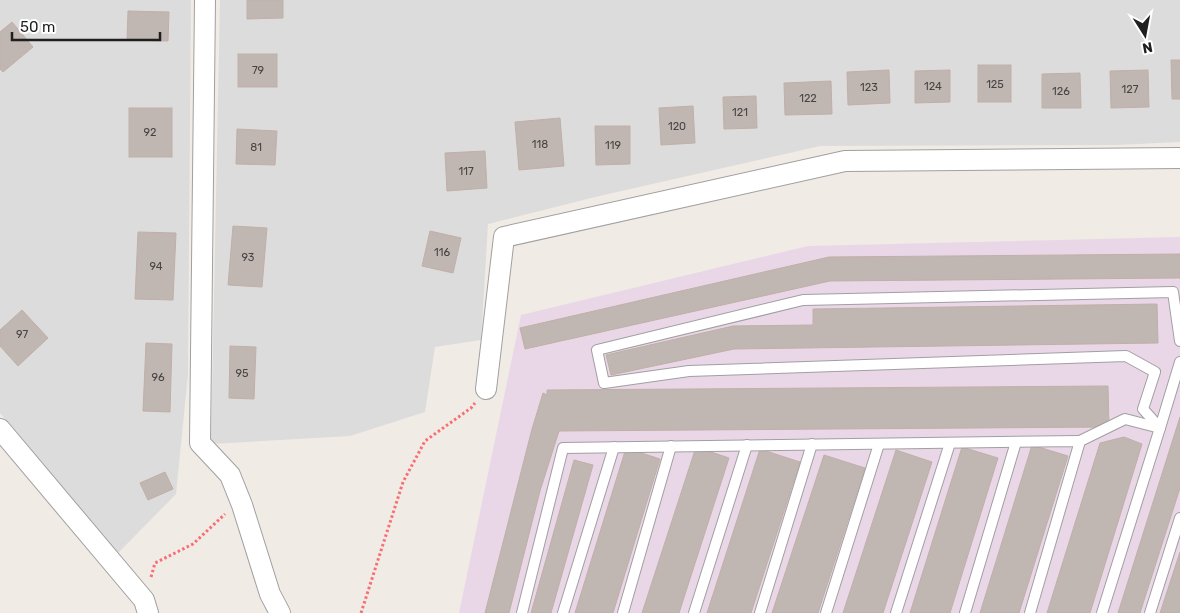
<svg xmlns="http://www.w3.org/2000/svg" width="1180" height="613" viewBox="0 0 1180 613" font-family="Rubik,sans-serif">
<rect width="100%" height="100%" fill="#f0ebe5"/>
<g fill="#dddcdc">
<polygon points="0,0 191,0 188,374 176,494 118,553 0,413"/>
<polygon points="220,0 1180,0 1180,142 1117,145 820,146 595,197 488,224 481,340 435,347 425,412 350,436 211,444"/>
</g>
<polygon fill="#e9d7e8" points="1180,237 1180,613 459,613 521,315 808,246"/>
<g fill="#c0b6b2" stroke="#c1afa8">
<polygon points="247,0 283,0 283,18 247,19"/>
<polygon points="128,11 169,12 168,41 127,40"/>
<polygon points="12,22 33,47 3,72 0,69 0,32"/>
<rect x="238" y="54" width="39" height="33"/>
<polygon points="1171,60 1180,60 1180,99 1172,99"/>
<rect x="978" y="65" width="33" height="37"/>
<polygon points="889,70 890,103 848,105 847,72"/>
<polygon points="950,70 950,102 915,103 915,71"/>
<polygon points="1148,70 1149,107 1111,108 1110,71"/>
<polygon points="1080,73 1081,108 1042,108 1042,74"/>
<polygon points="831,81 832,114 785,115 784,83"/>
<polygon points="756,96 757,128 724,129 723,97"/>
<polygon points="693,106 695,143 661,145 659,108"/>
<rect x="129" y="108" width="43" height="49"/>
<polygon points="560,118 564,166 519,170 515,122"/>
<polygon points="595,126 630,126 630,164 596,165"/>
<polygon points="237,129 277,131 275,165 236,164"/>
<polygon points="485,151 487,188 447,191 445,153"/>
<polygon points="233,226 267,228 262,287 228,285"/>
<polygon points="430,231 461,238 453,273 422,266"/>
<polygon points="138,232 176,233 173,300 135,299"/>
<polygon points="1180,254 1180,278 830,281 525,349 520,328 829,257"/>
<polygon points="1157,304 1158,343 734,349 611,375 606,355 733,326 813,325 813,309"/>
<polygon points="22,310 48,338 18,366 0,346 0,330"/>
<polygon points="146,343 172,344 170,412 143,411"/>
<polygon points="230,346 256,347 254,399 229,398"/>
<polygon points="1108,386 1109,427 559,431 540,491 509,613 485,613 532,429 543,393 547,395 547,390"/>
<polygon points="1180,417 1180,488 1140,613 1118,613"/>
<polygon points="1124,437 1142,444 1090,613 1047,613 1100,443"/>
<polygon points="1032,445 1068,456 1019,613 980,613"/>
<polygon points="696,447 729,458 679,613 642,613"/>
<polygon points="962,447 998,458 950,613 910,613"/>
<polygon points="626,448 660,459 613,613 575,613"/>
<polygon points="760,449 800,462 751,613 707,613"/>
<polygon points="896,450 932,462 883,613 843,613"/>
<polygon points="824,455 865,468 818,613 772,613"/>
<polygon points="574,460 593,465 551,613 531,613"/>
<polygon points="165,472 173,489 148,500 140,483"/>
<polygon points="1180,552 1180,610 1179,613 1160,613"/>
</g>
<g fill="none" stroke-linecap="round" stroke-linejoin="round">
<g stroke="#a0a0a0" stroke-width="12">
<g id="service">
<polyline points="1180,341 1173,292 803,300 597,350 604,383 689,371 1126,356 1155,372 1143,409 1160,428 1180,362"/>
<polyline points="1080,441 1125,419 1160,428 1102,613"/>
<polyline points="522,613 563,448 1080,441 1030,613"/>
<polyline points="563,613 614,447"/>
<polyline points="623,613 671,446"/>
<polyline points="694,613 747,445"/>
<polyline points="760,613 812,444"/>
<polyline points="826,613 879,444"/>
<polyline points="896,613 950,443"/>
<polyline points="965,613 1016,442"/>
<polyline points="1150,613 1180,518"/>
</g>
</g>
<g stroke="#a0a0a0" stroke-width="22">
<g id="minor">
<polyline points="205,0 200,443 230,475 242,505 270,594 280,613"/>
<polyline points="486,389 504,237 845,161 1180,158"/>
<polyline points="0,429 144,600 148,613"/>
</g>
</g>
<g stroke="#f86e73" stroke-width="3" stroke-dasharray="2.5 2.5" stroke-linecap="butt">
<polyline points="151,577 155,563 193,544 225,514"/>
<polyline points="361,613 403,482 425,441 471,408 475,403"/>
</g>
<use href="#service" stroke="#fff" stroke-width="10"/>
<use href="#minor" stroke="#fff" stroke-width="20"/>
</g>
<g text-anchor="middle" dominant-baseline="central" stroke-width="4" stroke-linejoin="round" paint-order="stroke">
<g font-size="11" fill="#474544">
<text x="258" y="70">79</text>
<text x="995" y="84">125</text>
<text x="933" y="86">124</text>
<text x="869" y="87">123</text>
<text x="1130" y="89">127</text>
<text x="1061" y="91">126</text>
<text x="808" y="98">122</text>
<text x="740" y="112">121</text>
<text x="677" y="126">120</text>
<text x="150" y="132">92</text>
<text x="540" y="144">118</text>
<text x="613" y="145">119</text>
<text x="256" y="147">81</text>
<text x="466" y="171">117</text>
<text x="442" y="252">116</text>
<text x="248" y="257">93</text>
<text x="156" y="266">94</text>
<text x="22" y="334">97</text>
<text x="242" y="373">95</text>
<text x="158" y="377">96</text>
</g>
</g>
<g transform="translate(1145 35) rotate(169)" stroke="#ffffff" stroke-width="4" paint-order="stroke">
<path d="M0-4L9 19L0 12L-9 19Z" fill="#1f1f1f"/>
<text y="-8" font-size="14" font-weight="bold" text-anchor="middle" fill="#1f1f1f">N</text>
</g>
<path d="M12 32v8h148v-8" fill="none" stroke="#1f1f1f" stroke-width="2.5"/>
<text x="20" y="32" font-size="15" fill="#1f1f1f" stroke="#ffffff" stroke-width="4" paint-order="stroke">50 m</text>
</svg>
